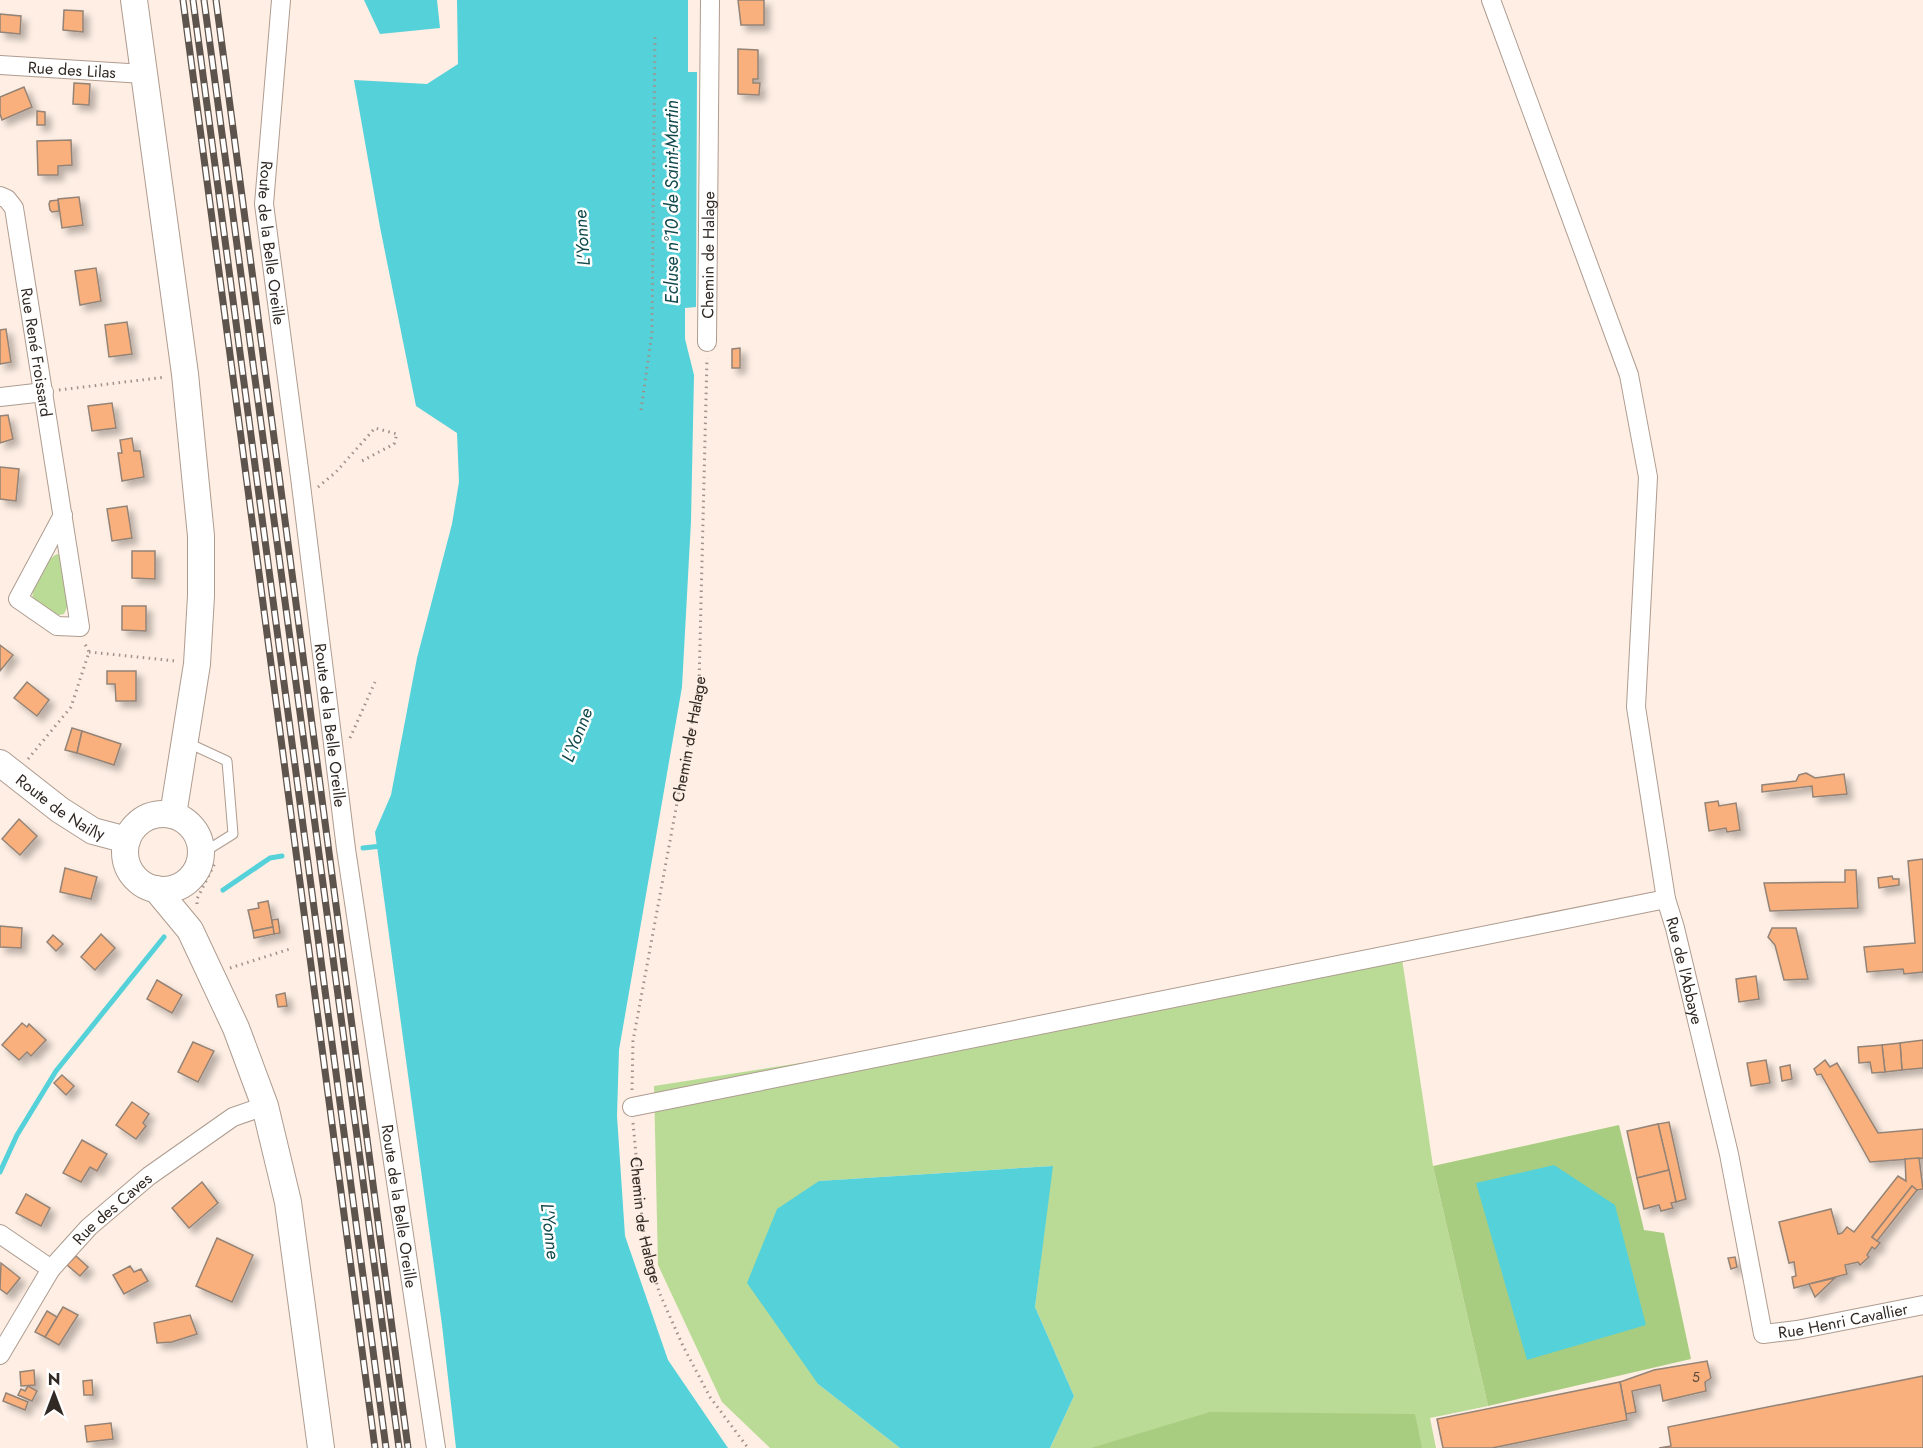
<svg xmlns="http://www.w3.org/2000/svg" width="1923" height="1448" viewBox="0 0 1923 1448" font-family="Jost,sans-serif">
<defs>
<filter id="shadow"><feDropShadow dx="5.5" dy="5.5" stdDeviation="3" flood-color="#0004"/></filter>
</defs>
<rect width="100%" height="100%" fill="#feeee3"/>
<g fill="#badb96">
<path d="M 57,554 L 61,556 L 70,601 L 64,614 L 54,616 L 33,603 C 30,585 41,563 57,554 Z"/>
<polygon points="1401,952 1433,1166 1488,1406 1430,1418 1436,1448 1050,1448 1074,1396 1035,1307 1052,1166 819,1181 818,1384 900,1448 770,1448 722,1402 658,1265 654,1086 826,1059"/>
</g>
<g fill="#a9cd80">
<polygon points="1619,1125 1644,1230 1664,1233 1691,1359 1488,1406 1433,1166"/>
<polygon points="1210,1412 1415,1414 1422,1448 1091,1448"/>
</g>
<g fill="#54d1d9">
<polygon points="364,0 437,0 440,28 380,34"/>
<polygon points="457,0 688,0 688,72 697,72 696,307 685,308 685,339 694,375 691,521 682,687 619,1050 617,1116 625,1236 668,1360 728,1448 456,1448 442,1325 375,832 391,795 417,658 452,524 459,482 457,433 416,406 380,227 354,80 427,84 458,64"/>
<polygon points="1554,1165 1615,1205 1646,1325 1527,1360 1476,1183"/>
<polygon points="1053,1166 1035,1307 1074,1396 1050,1448 900,1448 818,1384 747,1283 777,1209 819,1181"/>
</g>
<g fill="none" stroke-linecap="round" stroke-linejoin="round">
<g stroke="#54d1d9" stroke-width="5">
<polyline points="363,848 382,846"/>
<polyline points="223,890 270,858 282,856"/>
<polyline points="0,1172 17,1135 56,1071 164,937"/>
</g>
</g>
<g fill="#f9b07b" stroke="#948377" stroke-width="1.5" filter="url(#shadow)">
<polygon points="738,0 764,0 764,25 741,25"/>
<polygon points="64,10 83,11 83,32 63,30"/>
<polygon points="0,14 21,16 20,34 0,32"/>
<polygon points="738,49 758,50 758,79 753,79 753,83 760,83 759,95 738,94"/>
<polygon points="74,83 90,84 89,105 73,104"/>
<polygon points="24,87 32,107 2,120 0,114 0,97"/>
<polygon points="37,111 45,112 45,125 37,125"/>
<polygon points="71,140 72,165 58,166 58,175 38,175 37,141"/>
<polygon points="79,197 83,225 62,228 58,199"/>
<polygon points="58,200 59,211 52,212 50,210 49,204 50,201"/>
<polygon points="96,268 101,301 80,305 75,271"/>
<polygon points="127,322 132,354 109,357 105,325"/>
<polygon points="6,329 11,362 0,364 0,330"/>
<polygon points="740,348 740,368 732,368 732,349"/>
<polygon points="112,403 116,428 92,431 88,406"/>
<polygon points="8,415 13,439 0,443 0,416"/>
<polygon points="132,438 134,451 140,451 144,477 122,481 118,453 122,453 120,440"/>
<polygon points="0,467 19,469 16,501 0,499"/>
<polygon points="127,506 132,538 112,541 107,509"/>
<polygon points="132,551 155,551 155,579 132,578"/>
<polygon points="122,606 146,606 146,631 122,630"/>
<polygon points="0,645 13,655 0,671"/>
<polygon points="107,671 136,671 136,701 116,701 115,684 107,684"/>
<polygon points="27,682 49,700 37,716 14,698"/>
<polygon points="72,728 82,731 77,753 65,750"/>
<polygon points="82,731 121,744 114,765 77,753"/>
<polygon points="1806,773 1815,778 1844,774 1847,794 1813,797 1812,786 1762,792 1762,785 1796,781 1799,775"/>
<polygon points="1718,801 1719,806 1736,803 1740,830 1727,832 1726,828 1709,831 1705,803"/>
<polygon points="19,819 37,836 20,855 2,839"/>
<polygon points="1923,859 1923,972 1904,974 1903,969 1867,972 1864,947 1915,943 1908,861"/>
<polygon points="65,868 97,877 91,899 60,892"/>
<polygon points="1845,870 1856,870 1858,908 1770,911 1764,883 1845,882"/>
<polygon points="1892,876 1893,879 1899,879 1899,885 1879,888 1878,878"/>
<polygon points="268,901 273,927 253,931 248,910 259,908 258,903"/>
<polygon points="278,919 280,933 274,934 272,920"/>
<polygon points="0,926 22,928 21,948 0,947"/>
<polygon points="273,927 274,934 254,938 253,931"/>
<polygon points="1772,928 1796,928 1808,979 1784,980 1775,945 1768,937"/>
<polygon points="101,934 115,948 95,970 81,957"/>
<polygon points="53,935 63,944 56,951 47,942"/>
<polygon points="1756,976 1759,999 1739,1002 1736,979"/>
<polygon points="157,980 182,995 172,1013 147,999"/>
<polygon points="285,993 287,1006 278,1007 276,995"/>
<polygon points="22,1023 27,1027 29,1024 46,1040 31,1056 27,1052 19,1060 2,1045"/>
<polygon points="1923,1040 1923,1068 1902,1070 1900,1043"/>
<polygon points="193,1042 214,1051 198,1082 178,1072"/>
<polygon points="1900,1043 1902,1070 1885,1072 1882,1045"/>
<polygon points="1882,1045 1885,1072 1872,1073 1870,1062 1859,1063 1858,1047"/>
<polygon points="1766,1060 1770,1083 1751,1086 1747,1063"/>
<polygon points="1825,1060 1830,1067 1837,1063 1878,1133 1923,1129 1923,1158 1870,1162 1821,1074 1817,1075 1814,1069"/>
<polygon points="1790,1065 1792,1079 1782,1081 1780,1067"/>
<polygon points="62,1075 74,1086 66,1095 54,1083"/>
<polygon points="132,1102 149,1114 143,1123 146,1126 136,1139 116,1125"/>
<polygon points="1669,1122 1686,1199 1676,1202 1658,1124"/>
<polygon points="1658,1124 1669,1170 1637,1178 1627,1131"/>
<polygon points="82,1140 107,1154 97,1171 90,1167 81,1182 63,1173"/>
<polygon points="1919,1158 1923,1189 1917,1190 1912,1186 1872,1237 1880,1243 1875,1249 1872,1247 1867,1255 1869,1257 1860,1265 1858,1262 1845,1265 1847,1274 1794,1288 1792,1277 1796,1276 1794,1262 1789,1263 1779,1222 1831,1209 1838,1234 1842,1233 1847,1227 1854,1232 1898,1176 1906,1181 1905,1159"/>
<polygon points="1669,1170 1676,1202 1671,1203 1673,1208 1661,1211 1659,1205 1644,1209 1637,1178"/>
<polygon points="202,1182 218,1203 189,1228 172,1208"/>
<polygon points="1912,1186 1917,1190 1877,1241 1872,1237"/>
<polygon points="26,1194 50,1208 41,1226 16,1213"/>
<polygon points="217,1238 253,1255 232,1302 196,1286"/>
<polygon points="76,1256 88,1267 80,1276 67,1265"/>
<polygon points="1735,1257 1737,1267 1731,1269 1728,1258"/>
<polygon points="1,1263 20,1278 7,1294 0,1289"/>
<polygon points="130,1266 134,1272 141,1269 148,1281 124,1294 113,1275"/>
<polygon points="1835,1278 1815,1297 1809,1284"/>
<polygon points="63,1307 78,1315 59,1345 45,1337"/>
<polygon points="47,1311 57,1317 45,1337 35,1332"/>
<polygon points="190,1315 197,1334 172,1342 157,1343 154,1323"/>
<polygon points="1707,1361 1711,1378 1705,1382 1706,1391 1663,1401 1660,1385 1632,1391 1636,1412 1626,1414 1620,1382 1654,1370"/>
<polygon points="34,1370 35,1385 21,1386 20,1372"/>
<polygon points="1923,1376 1923,1448 1659,1448 1671,1446 1668,1427"/>
<polygon points="92,1380 93,1395 84,1395 83,1381"/>
<polygon points="1620,1382 1627,1420 1492,1448 1443,1448 1437,1419"/>
<polygon points="28,1386 37,1391 32,1401 18,1395 21,1389 25,1391"/>
<polygon points="6,1393 28,1402 25,1410 3,1401"/>
<polygon points="111,1423 113,1439 87,1442 85,1426"/>
</g>
<g fill="none" stroke-linecap="round" stroke-linejoin="round">
<g stroke="#ae9c90" stroke-width="11">
<polyline id="service" points="186,742 227,761 233,834 201,854"/>
</g>
<g stroke="#ae9c90" stroke-width="20">
<g id="minor">
<path id="s3" d="M 281,0 L 264,204 L 300,477 L 346,849 L 436,1448"/>
<path id="s4" d="M 1491,0 L 1629,375 L 1648,477 L 1636,707 L 1666,899 L 1675,928 L 1729,1154 L 1763,1334 L 1797,1330 L 1923,1305"/>
<path id="s5" d="M 0,65 L 144,74"/>
<path id="s6" d="M 0,196 L 7,199 L 14,208 L 80,627 L 57,626 L 18,599 L 63,515"/>
<path id="s7" d="M 707,342 L 710,0"/>
<polyline points="0,397 44,392"/>
<polyline points="632,1107 1666,899"/>
<polyline points="0,1234 51,1269"/>
<path id="s8" d="M 0,1355 L 51,1269 L 89,1227 L 149,1176 L 233,1117 L 265,1106"/>
</g>
</g>
<g stroke="#ae9c90" stroke-width="28">
<g id="secondary">
<polyline points="134,0 185,374 201,536 201,596 197,664 173,815"/>
<path id="s9" d="M 0,763 L 60,810 L 93,831 L 127,840"/>
<circle cx="163" cy="852" r="38"/>
<polyline points="156,889 190,930 236,1028 265,1106 288,1202 321,1448"/>
</g>
</g>
<g stroke="#9e928a" stroke-width="3" stroke-dasharray="1.5 4.5" stroke-linecap="butt">
<polyline points="59,390 166,377"/>
<polyline points="641,410 652,333 655,33"/>
<polyline points="318,487 336,472 375,428 397,434 394,444 360,462"/>
<polyline points="89,652 176,661"/>
<polyline points="350,738 375,682"/>
<polyline points="28,759 71,707 89,652 85,644"/>
<polyline points="197,904 197,899 216,861"/>
<polyline points="230,968 293,948"/>
<path id="s1" d="M 632,1090 L 633,1041 L 699,684 L 707,358"/>
<path id="s2" d="M 633,1123 L 643,1229 L 659,1292 L 683,1346 L 710,1397 L 748,1448"/>
</g>
<use href="#service" stroke="#fff" stroke-width="9"/>
<use href="#minor" stroke="#fff" stroke-width="18"/>
<use href="#secondary" stroke="#fff" stroke-width="26"/>
<g stroke="#5d544d" stroke-width="7">
<g id="rail">
<polyline points="183,0 375,1448"/>
<polyline points="193,0 386,1448"/>
<polyline points="204,0 399,1448"/>
<polyline points="216,0 408,1448"/>
</g>
</g>
<use href="#rail" stroke="#fff" stroke-width="4.5" stroke-dasharray="14" stroke-linecap="butt"/>
</g>
<g text-anchor="middle" dominant-baseline="central" stroke-width="5" stroke-linejoin="round" paint-order="stroke">
<g font-size="14" fill="#624b3a">
<text x="1696" y="1377">5</text>
</g>
<g font-size="16" fill="#302924" stroke="#fff">
<text stroke="none"><textPath href="#s5" startOffset="72">Rue des Lilas</textPath></text>
<text stroke="none"><textPath href="#s3" startOffset="244">Route de la Belle Oreille</textPath></text>
<text stroke="none"><textPath href="#s7" startOffset="87">Chemin de Halage</textPath></text>
<text stroke="none"><textPath href="#s6" startOffset="165">Rue René Froissard</textPath></text>
<text stroke="none"><textPath href="#s3" startOffset="730">Route de la Belle Oreille</textPath></text>
<text stroke="none"><textPath href="#s1" startOffset="356">Chemin de Halage</textPath></text>
<text stroke="none"><textPath href="#s9" startOffset="75">Route de Nailly</textPath></text>
<text stroke="none"><textPath href="#s4" startOffset="1002">Rue de l'Abbaye</textPath></text>
<text stroke="none"><textPath href="#s3" startOffset="1216">Route de la Belle Oreille</textPath></text>
<text stroke="none"><textPath href="#s8" startOffset="186">Rue des Caves</textPath></text>
<text stroke="none"><textPath href="#s2" startOffset="98">Chemin de Halage</textPath></text>
<text stroke="none"><textPath href="#s4" startOffset="1455">Rue Henri Cavallier</textPath></text>
</g>
<g font-size="18" font-style="italic" fill="#11494c" stroke="#fff">
<text transform="translate(672 202) rotate(-90)">Ecluse n°10 de Saint-Martin</text>
<text transform="translate(582 238) rotate(-94)">L'Yonne</text>
<text transform="translate(577 735) rotate(-69)">L'Yonne</text>
<text transform="translate(550 1231) rotate(83)">L'Yonne</text>
</g>
</g>
<g transform="translate(54 1394)" stroke="#ffffff" stroke-width="4.5" paint-order="stroke">
<path d="M0-4.5L10 22L0 15L-10 22Z" fill="#302924"/>
<text y="-9" font-size="16" font-weight="bold" text-anchor="middle" fill="#302924">N</text>
</g>
</svg>
